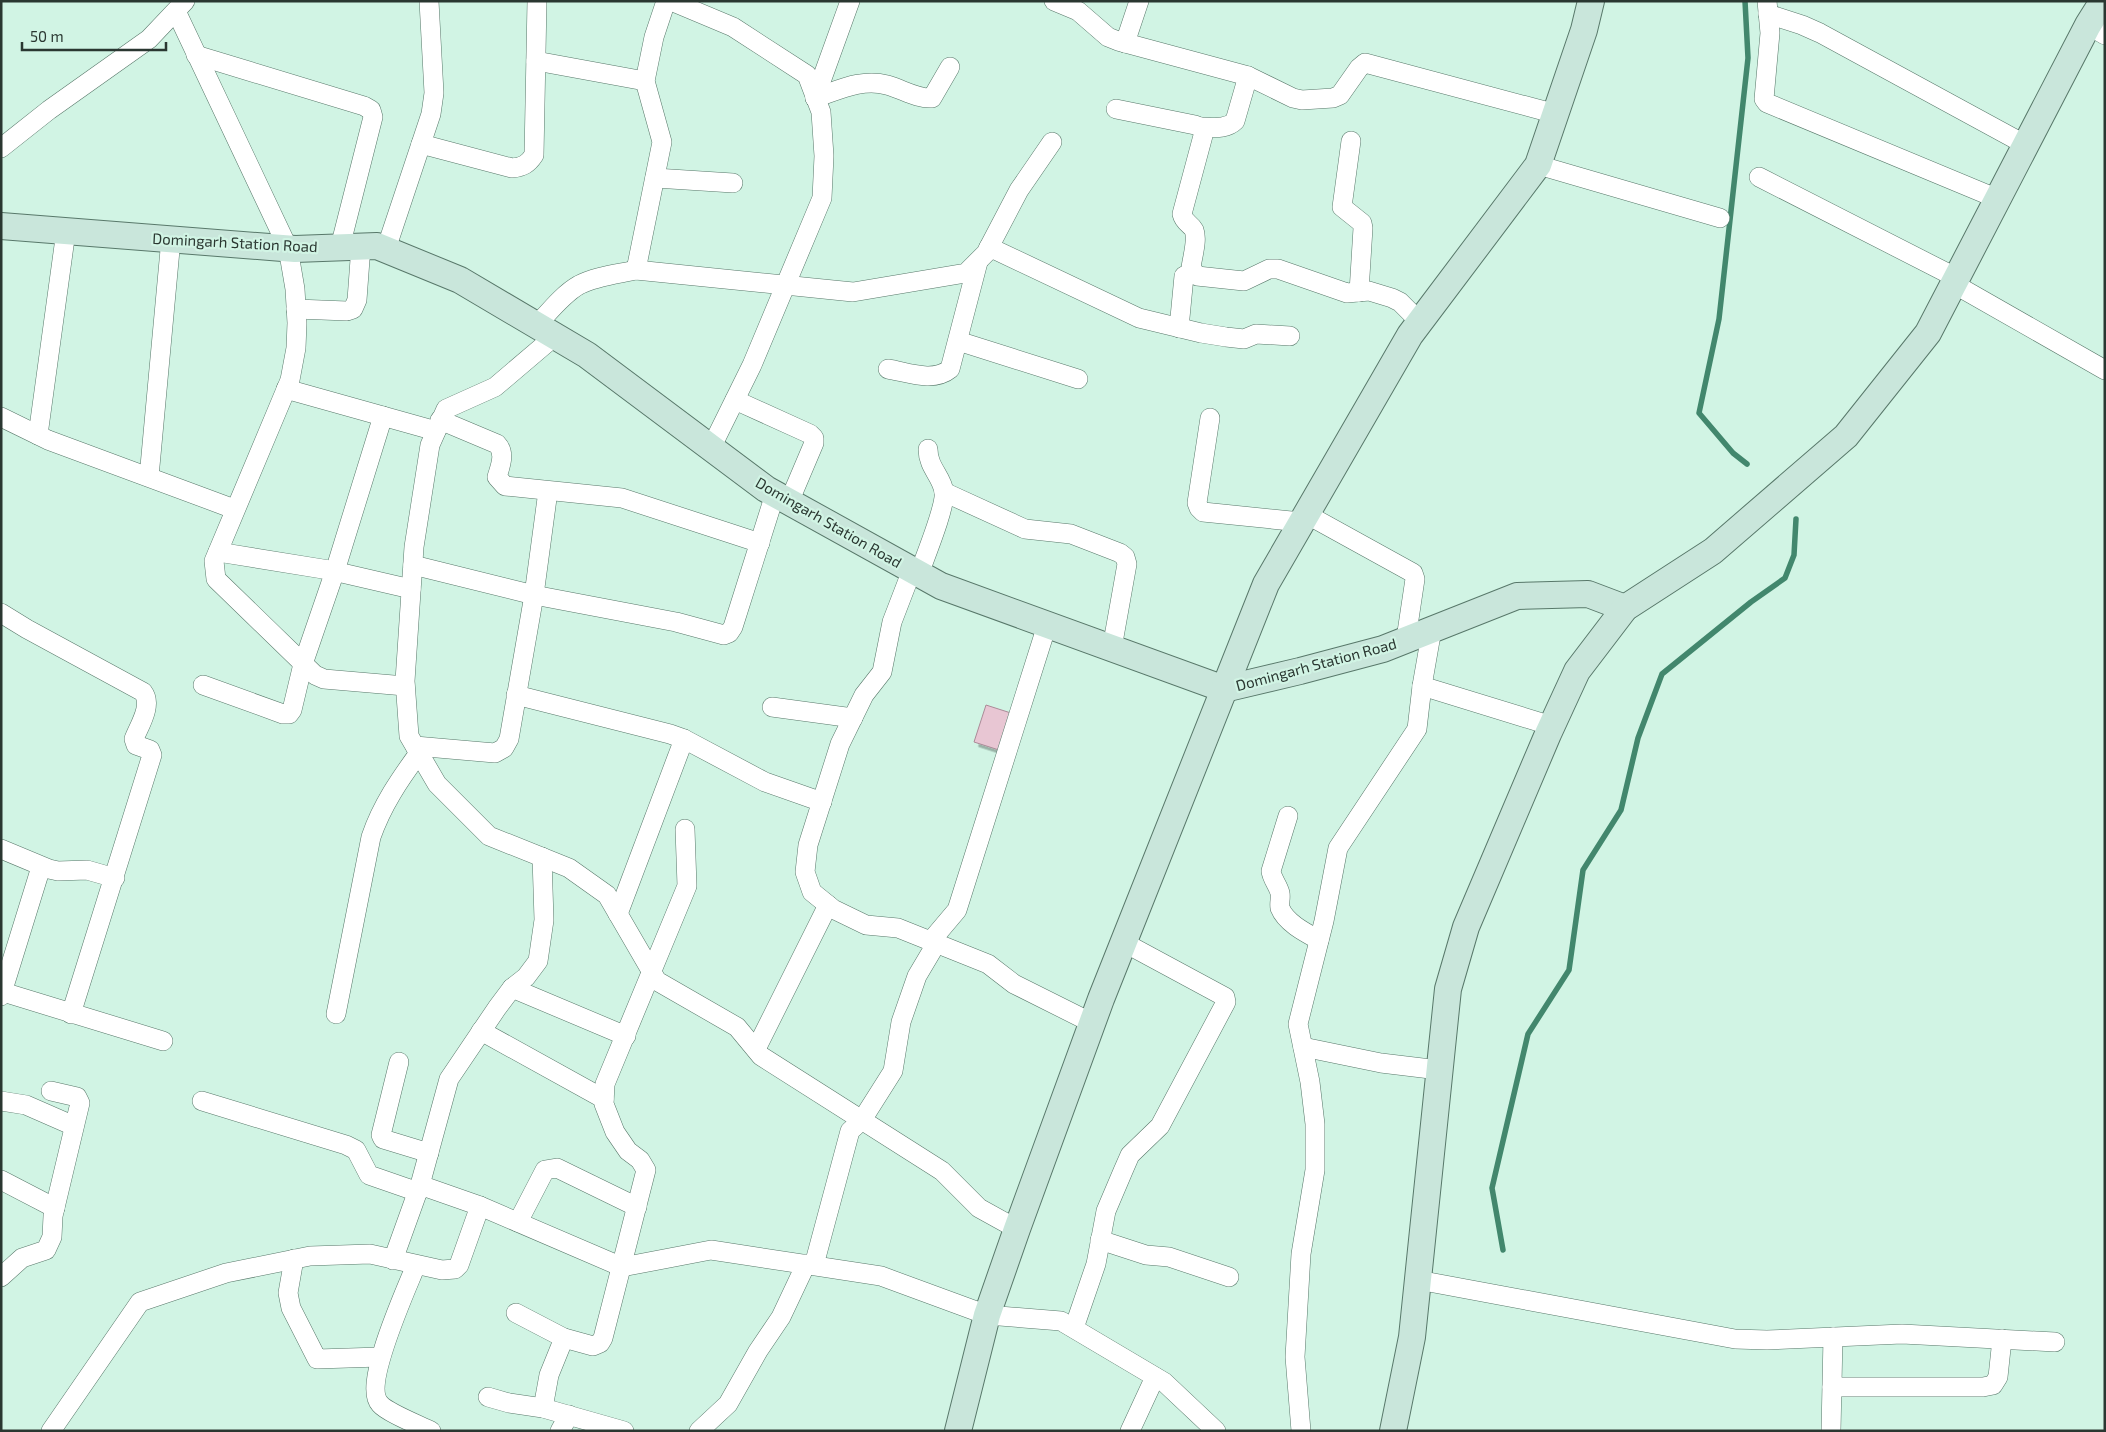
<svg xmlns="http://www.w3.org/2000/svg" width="2106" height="1432" viewBox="0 0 2106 1432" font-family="'Exo 2',sans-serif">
<defs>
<filter id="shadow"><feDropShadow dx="4.5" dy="4.5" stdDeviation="0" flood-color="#0004"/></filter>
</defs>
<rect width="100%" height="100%" fill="#d1f4e4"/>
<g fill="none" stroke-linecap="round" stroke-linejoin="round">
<g stroke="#42876d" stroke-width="5.5">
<polyline points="1745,1 1748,58 1719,319 1699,413 1733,453 1747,464"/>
<polyline points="1503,1250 1492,1188 1528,1034 1569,970 1583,870 1621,810 1638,738 1662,674 1751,602 1785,578 1794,555 1796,519"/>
</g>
</g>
<polygon fill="#e8c6d3" stroke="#aa8a97" filter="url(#shadow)" points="986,705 1014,714 1002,751 974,742"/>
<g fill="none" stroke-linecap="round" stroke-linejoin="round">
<g stroke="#58786a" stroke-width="20">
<g id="street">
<polyline points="671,1 733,27 807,75 821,112 824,156 822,198 752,365 711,448"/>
<polyline points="1054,1 1078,11 1108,37 1118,41 1248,76 1293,98 1302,100 1333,98 1340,95 1359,68 1365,63 1556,114"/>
<polyline points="1767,1 1770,33 1764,99 1767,103 1998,199"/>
<polyline points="176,11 288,248 295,289 297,323 296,348 290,380 214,561 216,579 315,675 324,679 405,686"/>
<polyline points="1768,14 1802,25 1820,33 2026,145"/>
<polyline points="2088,25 2105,35"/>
<polyline points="1125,43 1139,1"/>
<polyline points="196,55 364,106 371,110 373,117 340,247"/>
<polyline points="536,61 645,81"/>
<path d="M 815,98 C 839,90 862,78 887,85 C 902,89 917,99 932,98 L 950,67"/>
<polyline points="815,98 850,1"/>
<path d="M 1116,109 L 1195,125 L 1200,127 L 1204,132 L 1182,214 C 1184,223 1191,224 1194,230 C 1198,240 1192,258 1191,268 L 1197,276 L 1244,281 L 1269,269 L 1278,269 L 1347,293 L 1369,291 L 1392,298 L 1400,302 L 1420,322"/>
<path d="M 1200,127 C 1212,127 1226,130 1235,121 L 1248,76"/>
<polyline points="1351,141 1342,207 1362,223 1363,228 1359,292"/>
<path d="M 421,144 L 512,168 C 523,167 528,164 534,155 L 537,1"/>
<polyline points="1,148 49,110 149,39 185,1"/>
<polyline points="1538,165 1720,218"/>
<polyline points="1759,177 1957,278"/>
<polyline points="655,178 733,183"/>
<polyline points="989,247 1139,318 1201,333 1226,337 1244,339 1256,334 1290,336"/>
<polyline points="386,249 431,114 434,93 429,1"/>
<polyline points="636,270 662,142 645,81 654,37 666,1"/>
<polyline points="1954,284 2105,370"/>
<polyline points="296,309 347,311 353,309 357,300 361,246"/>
<path d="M 537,325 C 549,312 563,294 579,285 C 596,276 618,274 636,270 L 853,292 L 966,273 L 986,253 L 1019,190 L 1052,142"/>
<polyline points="1179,328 1184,276"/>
<polyline points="555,336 495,387 446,409 430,445 414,547 405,681 409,736 437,784 489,836 569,868 607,895 657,981 737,1027 761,1056 942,1171 979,1208 1017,1229"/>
<polyline points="958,341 1078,379"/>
<path d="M 888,369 C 907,372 933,383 950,369 L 978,262"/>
<polyline points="286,389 436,431"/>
<polyline points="735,400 810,434 814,438 814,443 789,502"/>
<polyline points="1,417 48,440 234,509"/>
<polyline points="1210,418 1197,503 1199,508 1203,512 1301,522"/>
<path d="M 440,420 L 497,444 C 506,453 500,467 497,477 L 505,486 L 622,498 L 760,543"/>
<polyline points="38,435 66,231"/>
<polyline points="149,477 171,239"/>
<polyline points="944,492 1025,529 1071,534 1120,553 1125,557 1127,564 1112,648"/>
<polyline points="1306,514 1413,573 1415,579 1406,639"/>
<polyline points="218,552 329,570 411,589"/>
<polyline points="413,565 534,595 676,622 724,635 729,633 733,627 775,494"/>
<polyline points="912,570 892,622 882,672 864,695 840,744 808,845 805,872 812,892 833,909 866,925 898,928 988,964 1014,984 1092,1023"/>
<path d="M 919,574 C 925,557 946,506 944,492 C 942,476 928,468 928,449"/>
<path d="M 1,613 L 27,629 L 143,692 C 153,705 139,726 134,739 L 136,745 L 150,750 L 152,755 L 71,1014"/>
<polyline points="203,685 283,714 289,714 292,710 303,664 335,571 383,416"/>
<polyline points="1422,686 1552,726"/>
<polyline points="516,695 670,734 684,739 765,782 822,802"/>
<polyline points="772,707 853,718"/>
<polyline points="415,746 495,753 504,748 509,739 534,595 548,491"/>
<path d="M 1288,816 L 1271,871 C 1272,879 1278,885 1280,893 C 1281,898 1279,903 1280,908 C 1286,923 1306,933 1319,940"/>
<polyline points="1,849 49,869 58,871 87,870 115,878"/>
<polyline points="618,914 684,739"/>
<polyline points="930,942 957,910 1047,625"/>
<polyline points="512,988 626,1036"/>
<polyline points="3,992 163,1041"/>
<polyline points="1,996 41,867"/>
<path d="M 336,1014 L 371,837 C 382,805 400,779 419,753"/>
<polyline points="481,1031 604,1099"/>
<polyline points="1303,1047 1381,1063 1439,1070"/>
<polyline points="756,1049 828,905"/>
<polyline points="399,1062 381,1135 383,1139 429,1153"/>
<polyline points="1,1101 26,1105 74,1126"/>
<polyline points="202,1101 346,1145 356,1150 369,1175 418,1192"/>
<polyline points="1,1180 55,1208"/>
<polyline points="420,1185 480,1206 622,1267 711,1250 881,1276 987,1315 1061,1321 1164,1382 1216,1431"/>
<polyline points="518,1222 545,1170 557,1168 637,1207"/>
<polyline points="1100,1240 1146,1255 1169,1257 1229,1277"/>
<polyline points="294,1259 288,1293 291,1308 317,1359 380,1357"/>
<polyline points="393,1260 420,1185 449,1079 497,1008 512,988 526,977 538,961 544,920 542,857"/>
<path d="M 416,1265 C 407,1288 362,1385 380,1404 C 388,1413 419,1425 431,1431"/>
<polyline points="814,1265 850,1131 862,1120 893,1071 901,1022 917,976 936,944"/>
<polyline points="1,1277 22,1258 46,1250 52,1237 53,1216 80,1103 77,1097 51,1091"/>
<polyline points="1418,1280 1735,1339 1767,1340 1902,1334 2055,1342"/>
<polyline points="516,1313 564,1338 593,1346 600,1343 603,1338 646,1170 640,1160 628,1151 615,1132 604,1104 605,1084 687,886 685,829"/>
<polyline points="1074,1328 1096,1264 1106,1211 1123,1171 1130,1155 1160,1126 1226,1002 1225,997 1123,942"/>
<polyline points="1832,1387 1983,1387 1993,1385 1998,1377 2002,1339"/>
<polyline points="488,1397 509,1403 543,1408 624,1431"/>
<polyline points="543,1408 549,1375 564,1338"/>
<polyline points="51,1431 140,1302 226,1273 310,1256 370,1254 442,1270 455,1269 459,1265 480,1206"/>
<polyline points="560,1431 569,1415"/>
<polyline points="699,1431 728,1404 758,1351 781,1317 806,1264"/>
<polyline points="1130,1431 1155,1377"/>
<polyline points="1301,1431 1295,1357 1301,1254 1315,1170 1315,1124 1310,1082 1298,1024 1324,921 1338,848 1417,729 1422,686 1432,629"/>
<polyline points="1831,1431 1833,1337"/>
</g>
</g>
<g stroke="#58786a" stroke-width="28">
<g id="secondary">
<polyline points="1,226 295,249 377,246 460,280 587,355 766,489 941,586 1224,689 1300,671 1383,649 1517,596 1588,594 1625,608"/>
<polyline points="958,1431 987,1315 1017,1229 1101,999 1266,584 1410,335 1538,165 1584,30 1591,1"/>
<polyline points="1393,1431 1412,1337 1448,989 1466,927 1548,734 1577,671 1625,608 1713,551 1846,436 1928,333 2088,25 2103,1"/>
</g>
</g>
<use href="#street" stroke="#fff" stroke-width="19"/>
<use href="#secondary" stroke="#c9e6db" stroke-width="26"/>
</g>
<g text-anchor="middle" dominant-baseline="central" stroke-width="4.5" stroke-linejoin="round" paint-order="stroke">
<g font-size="15" fill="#2a3731" stroke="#d1f4e4">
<text transform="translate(235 242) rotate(3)">Domingarh Station Road</text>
<text transform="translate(829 522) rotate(30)">Domingarh Station Road</text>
<text transform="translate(1316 664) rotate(-15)">Domingarh Station Road</text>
</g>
</g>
<rect width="2106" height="1432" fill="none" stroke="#2a3731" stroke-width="5"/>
<path d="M22 42v8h144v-8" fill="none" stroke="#2a3731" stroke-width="2.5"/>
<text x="30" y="42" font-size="15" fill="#2a3731" stroke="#d1f4e4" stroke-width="4" paint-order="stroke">50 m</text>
</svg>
